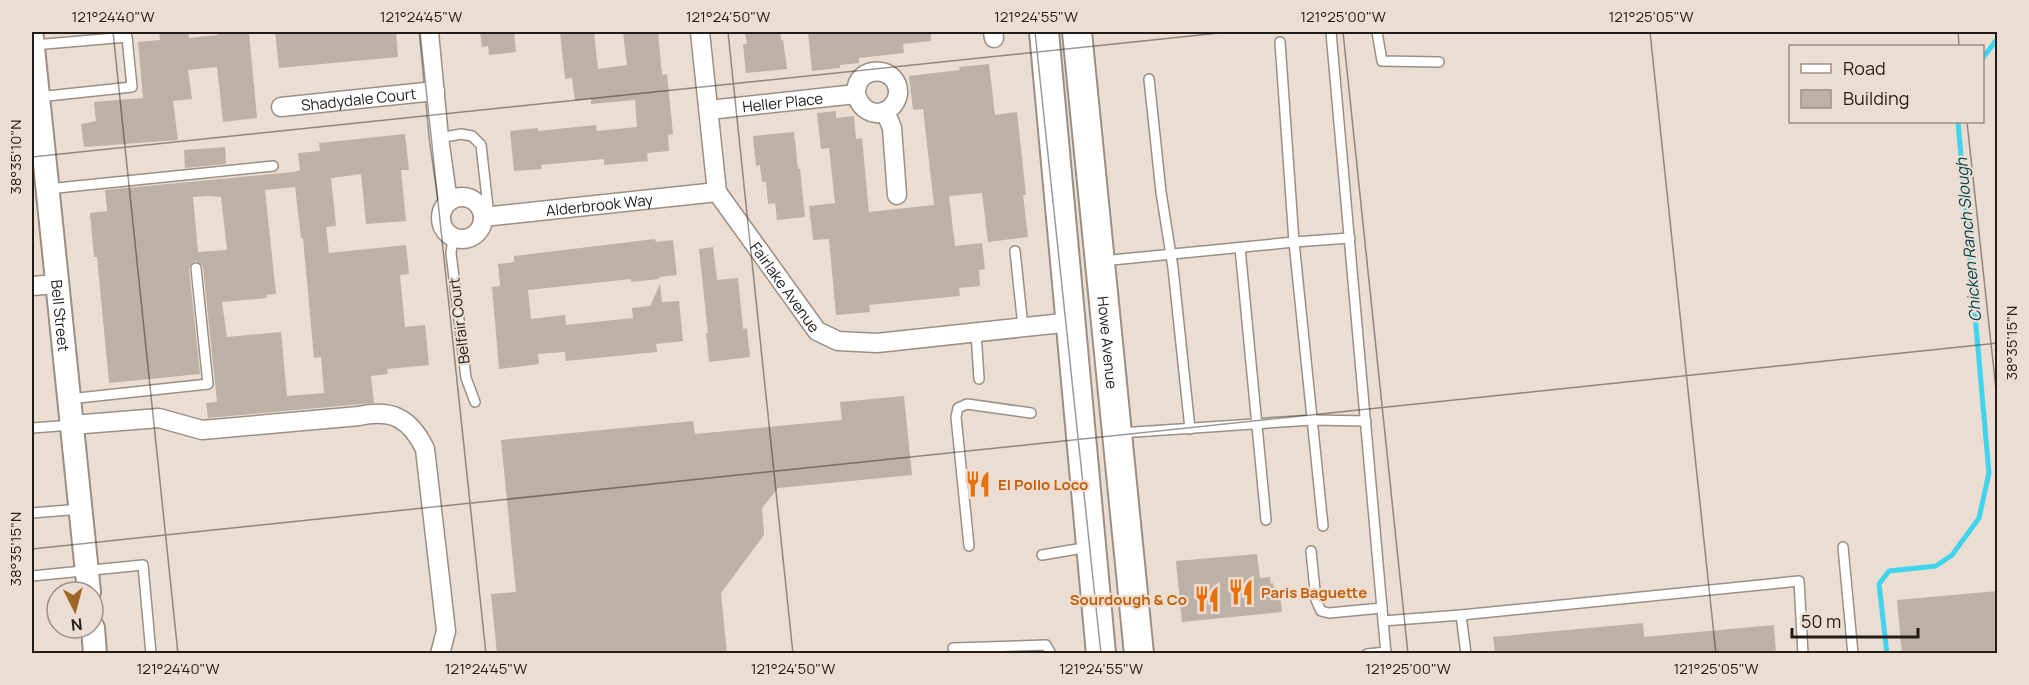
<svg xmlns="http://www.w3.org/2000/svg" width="2029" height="685" viewBox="0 0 2029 685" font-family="Manrope,sans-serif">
<rect width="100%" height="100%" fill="#ebddd2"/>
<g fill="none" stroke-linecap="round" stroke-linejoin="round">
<g stroke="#40d4ec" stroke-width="5">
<polyline points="1982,59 1998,38"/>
<polyline points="1887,654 1879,584 1889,571 1936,566 1952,555 1979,518 1989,473 1958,122"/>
</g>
</g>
<g fill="#bdb0a5" fill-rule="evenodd">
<polygon points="159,32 189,32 189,38 218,35 218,32 249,32 257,118 223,122 217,67 188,70 192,99 173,101 178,140 84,147 81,124 96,121 94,102 143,98 138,42 160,40"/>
<polygon points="275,32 396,32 398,57 279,68"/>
<polygon points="480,32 514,32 516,52 489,55 488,46 482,47"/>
<polygon points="560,32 594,32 598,69 627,65 623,32 658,32 662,75 667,74 673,134 668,135 669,151 647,153 648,161 604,165 604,159 541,165 542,169 514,171 510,131 538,128 538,131 596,125 597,131 637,127 635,100 591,104 591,99 575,101 572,78 565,79"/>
<polygon points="745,32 780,32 781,40 783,40 787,69 746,73 743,44 747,44"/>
<polygon points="808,32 931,32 931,41 903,44 904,53 859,58 859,63 840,65 840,68 812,71"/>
<polygon points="989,64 995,115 1017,112 1026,195 1023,195 1028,237 988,242 982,193 949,196 955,246 982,243 985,269 979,270 980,286 959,288 960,296 869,305 870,312 836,315 829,239 813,240 809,206 835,203 829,148 821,149 817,113 836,111 836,118 854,116 856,139 862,138 869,212 934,205 923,109 913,110 909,76 960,70 959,67"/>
<polygon points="794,132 798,169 800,169 805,217 777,220 775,203 768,204 766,182 762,182 760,165 756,166 753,136"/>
<path d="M 405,134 L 409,170 L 401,170 L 406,221 L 366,224 L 361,174 L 331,178 L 336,226 L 326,227 L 329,253 L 406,245 L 409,274 L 400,275 L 405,327 L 425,325 L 429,365 L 387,369 L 388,374 L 371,376 L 374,403 L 208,418 L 206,403 L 217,402 L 203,267 L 201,264 L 196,261 L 192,263 L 189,269 L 200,374 L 109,383 L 97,257 L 94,257 L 90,213 L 107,211 L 105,190 L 294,172 L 300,170 L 298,153 L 320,151 L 319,143 ZM 295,187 L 301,238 L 303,238 L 314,358 L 321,357 L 324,393 L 287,396 L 281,332 L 227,337 L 222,302 L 267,298 L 266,295 L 276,294 L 265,190 ZM 209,196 L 221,197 L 227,250 L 198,252 L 193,197 Z"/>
<polygon points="225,147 226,164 185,168 184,150"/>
<polygon points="655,239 656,242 673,240 677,275 659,277 659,279 631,282 631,279 528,290 531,319 565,315 566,325 633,318 632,308 650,306 660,284 662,302 679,301 683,341 656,344 657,352 566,361 565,352 538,354 539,364 499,369 492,287 500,286 498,264 514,262 514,256"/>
<polygon points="713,247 717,280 738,278 743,329 747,328 750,357 709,362 706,333 708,333 699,249"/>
<polygon points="904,396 912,475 778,488 762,508 764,535 721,593 727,654 497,654 491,594 516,592 501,440 693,421 695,434 842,420 840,402"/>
<polygon points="1257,554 1260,578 1270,577 1271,584 1273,583 1275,594 1280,593 1282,612 1182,622 1176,561"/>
<polygon points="1998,591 1998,654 1902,654 1897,600"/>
<polygon points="1643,623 1644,637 1774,625 1776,654 1495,654 1493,637"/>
</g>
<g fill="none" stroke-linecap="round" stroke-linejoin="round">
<g stroke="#9b8f84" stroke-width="12">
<g id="service">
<polyline points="1331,32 1386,654"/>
<polyline points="1377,32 1382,61 1439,62"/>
<polyline points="1280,42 1294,242 1350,238"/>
<polyline points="34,45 127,37 132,87 38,97"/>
<polyline points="1149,79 1161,192 1173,268 1190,429"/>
<polyline points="439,138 461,134 472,136 481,145 489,216"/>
<polyline points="47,189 273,166"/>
<polyline points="453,237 451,253 466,378 475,402"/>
<polyline points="1240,248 1266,520"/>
<polyline points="1015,251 1023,327"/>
<polyline points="1102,261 1294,242 1323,526"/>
<polyline points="976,332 979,379"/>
<polyline points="69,399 208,384 196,268"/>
<polyline points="32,428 72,425"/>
<polyline points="1120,433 1312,420 1366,421"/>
<polyline points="32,513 81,509"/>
<polyline points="969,546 956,417 958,408 967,404 1031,413"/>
<polyline points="1843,547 1853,654"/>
<polyline points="1311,551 1316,600 1321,611 1329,613 1382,608"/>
<polyline points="1042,555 1089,547"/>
<polyline points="32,576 143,565 151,654"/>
<polyline points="1461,615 1799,581 1803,654"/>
<polyline points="1383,621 1461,615 1466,654"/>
<polyline points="953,648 1046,645 1051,654"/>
<polyline points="1367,654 1386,652"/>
</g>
</g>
<g stroke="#9b8f84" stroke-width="21">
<g id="minor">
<polyline points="429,32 439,138 448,202"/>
<path id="s1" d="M 700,32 L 717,192 L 817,331 L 838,341 L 877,343 L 1072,322"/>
<polyline points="993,32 994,38"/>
<path id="s2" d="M 281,107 L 435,91"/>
<path id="s3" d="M 709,110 L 856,94 C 860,109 874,118 888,110 C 893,106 897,101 898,94 C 900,65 855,63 856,94"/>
<polyline points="885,111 892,128 897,195"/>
<circle cx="462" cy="218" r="21"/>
<path id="s4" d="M 483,217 L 717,192"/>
<polyline points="32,286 57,284"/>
<path d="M 72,425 L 159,418 L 202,430 L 359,416 C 392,409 410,418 425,449 L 446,631 L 440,654"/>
</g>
</g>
<g stroke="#9b8f84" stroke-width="26">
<g id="tertiary">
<path id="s5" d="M 32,38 L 89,592"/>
<polyline points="93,628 95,654"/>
</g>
</g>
<g stroke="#9b8f84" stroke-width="32">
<g id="primary">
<polyline points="1044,32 1101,654"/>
<path id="s6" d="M 1077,32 L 1139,654"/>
</g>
</g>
<use href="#service" stroke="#fff" stroke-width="9"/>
<use href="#minor" stroke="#fff" stroke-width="18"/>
<use href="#tertiary" stroke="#fff" stroke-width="22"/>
<use href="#primary" stroke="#fff" stroke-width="28"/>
</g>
<path fill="none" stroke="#211c18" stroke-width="1.5" stroke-opacity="0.45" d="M 113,32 L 178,654M 420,32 L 486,654M 728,32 L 793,654M 1035,32 L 1101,654M 1343,32 L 1408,654M 1650,32 L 1716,654M 1958,32 L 1959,46M 1967,122 L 1998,408M 32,157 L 1229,32M 32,549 L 1998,343"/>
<defs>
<g id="restaurant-bare" transform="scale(2.07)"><path d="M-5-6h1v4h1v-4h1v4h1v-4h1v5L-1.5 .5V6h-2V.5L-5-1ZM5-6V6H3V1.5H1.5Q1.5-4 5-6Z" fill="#e8710a" stroke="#ebddd2" stroke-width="2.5" paint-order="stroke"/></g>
</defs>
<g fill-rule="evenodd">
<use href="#restaurant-bare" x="978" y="484"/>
<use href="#restaurant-bare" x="1241" y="592"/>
<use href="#restaurant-bare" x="1207" y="599"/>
</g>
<g text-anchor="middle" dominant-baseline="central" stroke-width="4.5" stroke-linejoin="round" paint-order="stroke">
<g font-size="15" fill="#211c18" stroke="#ebddd2">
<text stroke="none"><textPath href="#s2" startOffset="78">Shadydale Court</textPath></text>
<text stroke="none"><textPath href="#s3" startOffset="74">Heller Place</textPath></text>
<text stroke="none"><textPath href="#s4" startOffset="117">Alderbrook Way</textPath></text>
<text stroke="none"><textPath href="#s1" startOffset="278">Fairlake Avenue</textPath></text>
<text stroke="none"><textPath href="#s5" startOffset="279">Bell Street</textPath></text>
<text transform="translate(459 321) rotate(-97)">Belfair Court</text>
<text stroke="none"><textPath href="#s6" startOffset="312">Howe Avenue</textPath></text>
</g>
<g font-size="15" font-weight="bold" fill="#c56008" stroke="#ebddd2" text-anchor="start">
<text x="998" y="484">El Pollo Loco</text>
<text x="1261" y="592">Paris Baguette</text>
<text x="1187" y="599" text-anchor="end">Sourdough &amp; Co</text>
</g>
<g font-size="16" font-style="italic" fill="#00444d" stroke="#ebddd2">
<text transform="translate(1968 240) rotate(-95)">Chicken Ranch Slough</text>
</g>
</g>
<rect width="2029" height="685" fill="none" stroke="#ebddd2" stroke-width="66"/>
<rect x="1789" y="45" width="195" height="78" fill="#ebddd2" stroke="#9a9088" stroke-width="1.5"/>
<rect x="1801" y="64" width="30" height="9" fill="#ffffff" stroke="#9a9088" stroke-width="1.5"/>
<text x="1843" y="75" font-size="18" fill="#211c18">Road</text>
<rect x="1801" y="90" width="30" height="18" fill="#bdb0a5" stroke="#9a9088" stroke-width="1.5"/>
<text x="1843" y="105" font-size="18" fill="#211c18">Building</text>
<g transform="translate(75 610) rotate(174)"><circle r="28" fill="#ebddd2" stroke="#9a9088" stroke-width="1.5"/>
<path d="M0-4.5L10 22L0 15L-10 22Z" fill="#9f6525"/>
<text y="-9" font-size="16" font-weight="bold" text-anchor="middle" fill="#211c18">N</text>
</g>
<path d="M1792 628v9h126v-9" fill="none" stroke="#211c18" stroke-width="3"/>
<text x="1801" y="628" font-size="18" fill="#211c18" stroke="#ebddd2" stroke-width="4.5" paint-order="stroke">50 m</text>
<rect x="33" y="33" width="1963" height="619" fill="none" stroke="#211c18" stroke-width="2"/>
<g font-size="15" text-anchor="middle" fill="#211c18">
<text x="113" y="22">121°24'40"W</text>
<text x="421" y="22">121°24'45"W</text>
<text x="728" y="22">121°24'50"W</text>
<text x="1036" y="22">121°24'55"W</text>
<text x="1343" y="22">121°25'00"W</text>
<text x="1651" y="22">121°25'05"W</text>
<text transform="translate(16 157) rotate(-90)" y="5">38°35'10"N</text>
<text transform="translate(2012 343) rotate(-90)" y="5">38°35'15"N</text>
<text transform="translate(16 549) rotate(-90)" y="5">38°35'15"N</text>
<text x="178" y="674">121°24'40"W</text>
<text x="486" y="674">121°24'45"W</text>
<text x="793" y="674">121°24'50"W</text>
<text x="1101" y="674">121°24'55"W</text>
<text x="1408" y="674">121°25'00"W</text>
<text x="1716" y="674">121°25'05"W</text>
</g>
</svg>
